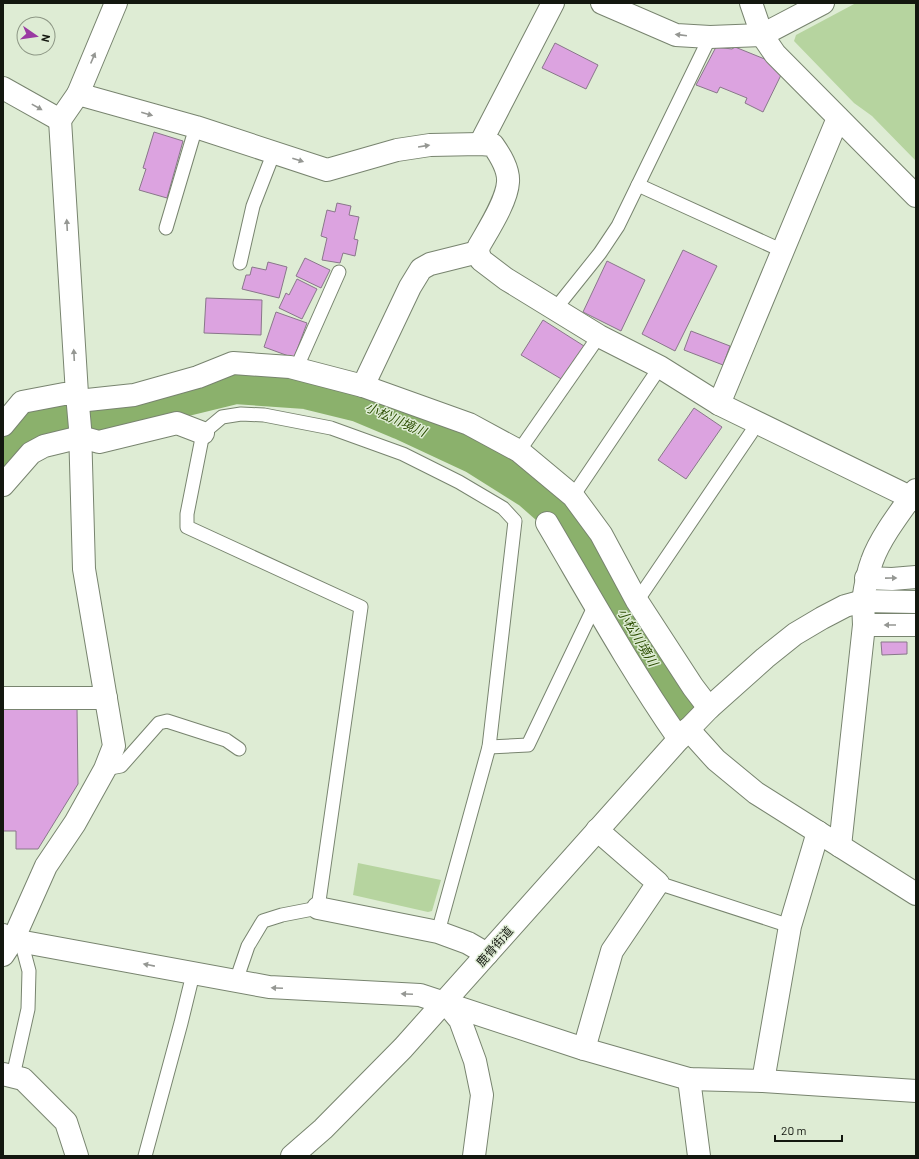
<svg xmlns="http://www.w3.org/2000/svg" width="919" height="1159" viewBox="0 0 919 1159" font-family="Barlow,'Noto Sans JP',sans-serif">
<rect width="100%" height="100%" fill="#deecd4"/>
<g fill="#b6d49f">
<polygon points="856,3 916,3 916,161 872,116 854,103 794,41 796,35"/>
<polygon points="358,863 441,880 432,911 428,912 353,895"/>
</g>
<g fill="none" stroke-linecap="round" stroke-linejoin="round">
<polyline stroke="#8bb16c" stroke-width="40" points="3,457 27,425 40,419 100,417 235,384 306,389 359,402 402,420 477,455 531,489 564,518 583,546 618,607 681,708"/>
</g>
<g fill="#dca3e0" stroke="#89778a">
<polygon points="555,43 598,65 586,89 542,68"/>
<polygon points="716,47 732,49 735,47 772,62 782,73 763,112 745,103 747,98 720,87 717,93 696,85"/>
<polygon points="154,132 183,141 167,198 139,190 146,169 143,168"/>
<polygon points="337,203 351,206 349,215 359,217 354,239 358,240 355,256 343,253 340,263 322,260 327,238 321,236 327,210 335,212"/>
<polygon points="683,250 717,266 675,351 642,334"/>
<polygon points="305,258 330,270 321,288 296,276"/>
<polygon points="607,261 645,280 621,331 583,312"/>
<polygon points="268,262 287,267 279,298 242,289 246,275 250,275 252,267 266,270"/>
<polygon points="297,279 317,289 302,319 279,308 286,293 289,295"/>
<polygon points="206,298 262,300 261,335 204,333"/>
<polygon points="276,312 307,323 294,358 264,347"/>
<polygon points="543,320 584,346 563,380 521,355"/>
<polygon points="691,331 730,346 723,365 684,350"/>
<polygon points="694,408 722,427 686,479 658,460"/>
<polygon points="881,642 907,642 907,654 882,655"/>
<polygon points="77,707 78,784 38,849 16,849 16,831 3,831 3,709"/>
</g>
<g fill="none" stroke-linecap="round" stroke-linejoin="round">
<g stroke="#78846f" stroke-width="15">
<g id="lane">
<polyline points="638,185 783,251"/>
<polyline points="166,228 196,127"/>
<polyline points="240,263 253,206 274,152"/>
<polyline points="556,308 600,253 618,226 710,37"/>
<polyline points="296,369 339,272"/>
<polyline points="519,451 599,336"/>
<polyline points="573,496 660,367"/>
<polyline points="637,601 751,433 756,422"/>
<polyline points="489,747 528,745 595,605"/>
<polyline points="105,769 121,766 159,723 167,721 226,740 239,749"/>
<polyline points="658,883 790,926"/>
<polyline points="236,981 248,946 263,921 282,915 318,908 361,607 187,527 187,514 203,433 222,417 241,414 264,415 331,428 403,454 459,482 503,508 515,521 489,747 438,932"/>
<polyline points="13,1076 28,1009 29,971 21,941"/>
<polyline points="145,1156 181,1023 193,974"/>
</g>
</g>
<g stroke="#78846f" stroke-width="24">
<g id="street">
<polyline points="602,3 676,35 710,37 762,35 823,3"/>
<path d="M 3,88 L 60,120 L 78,94 L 196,127 L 327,170 L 397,150 L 430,145 L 480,144 L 493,145 C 500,155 509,169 508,182 C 507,201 488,230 479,246 L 478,252 L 481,260 L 506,279 L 599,336 L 660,367 L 719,404 L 916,500"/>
<polyline points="78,94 116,3"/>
<polyline points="480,144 553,3"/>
<polyline points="363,386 410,287 421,269 430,264 478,252"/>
<polyline points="78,401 134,395 198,377 233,363 290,367 363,386 469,424 519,451 573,496 601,534 637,601 693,687 709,708"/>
<polyline points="719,404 838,118"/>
<polyline points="3,425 22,402 64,394 77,394"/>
<polyline points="3,485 31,453 44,446 81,437 99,442 177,423 203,433"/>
<path d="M 547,523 C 590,596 631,670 679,739"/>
<polyline points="866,578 892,579 916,577"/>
<polyline points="864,625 916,625"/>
<polyline points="3,698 106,698"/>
<polyline points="840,846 864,625 863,601"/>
<polyline points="318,908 438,932 468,943 487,954"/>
<polyline points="3,935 13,940 269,987 420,995 584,1049 689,1079 763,1081 916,1091"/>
<polyline points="3,955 13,940 46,866 75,823 105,769 114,746 84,569 80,428 77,394 60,120"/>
<polyline points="445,1002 460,1020 475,1061 482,1095 474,1156"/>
<polyline points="584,1049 612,951 658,883 597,830"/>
<polyline points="3,1074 23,1079 66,1122 77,1156"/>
<polyline points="689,1079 699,1156"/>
<polyline points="763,1081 790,926 818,832"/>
</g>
</g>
<g stroke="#78846f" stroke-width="24">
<g id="secondary">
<polyline points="751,3 762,35 775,54 916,196"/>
<path d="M 863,601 C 865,587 867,574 872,561 C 880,538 901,511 916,490"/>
<polyline points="688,729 716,760 756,793 916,894"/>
<polyline points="292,1156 323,1129 403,1048 679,739 709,708 765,658 795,634 822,618 845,606 863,601 916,602"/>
</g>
</g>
<use href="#lane" stroke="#fff" stroke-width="13"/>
<use href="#street" stroke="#fff" stroke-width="22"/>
<use href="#secondary" stroke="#fff" stroke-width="22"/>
</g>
<defs><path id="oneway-solid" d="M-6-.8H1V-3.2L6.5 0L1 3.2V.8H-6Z"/></defs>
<g fill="#959793">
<use href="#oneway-solid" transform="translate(681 35) rotate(-173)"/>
<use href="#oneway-solid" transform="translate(93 58) rotate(-67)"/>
<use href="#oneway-solid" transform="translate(37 107) rotate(29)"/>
<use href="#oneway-solid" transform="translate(147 114) rotate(16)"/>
<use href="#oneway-solid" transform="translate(424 146) rotate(-9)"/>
<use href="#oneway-solid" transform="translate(298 160) rotate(18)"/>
<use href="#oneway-solid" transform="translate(67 225) rotate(-93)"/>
<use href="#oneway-solid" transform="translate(74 355) rotate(-93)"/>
<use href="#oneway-solid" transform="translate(891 578) rotate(-1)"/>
<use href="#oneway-solid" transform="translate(890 625) rotate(-180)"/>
<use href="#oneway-solid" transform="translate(149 965) rotate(-169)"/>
<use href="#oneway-solid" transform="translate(277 988) rotate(-177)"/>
<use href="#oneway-solid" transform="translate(407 994) rotate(-177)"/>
</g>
<g text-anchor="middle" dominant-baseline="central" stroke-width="3" stroke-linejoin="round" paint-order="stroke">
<g font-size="12" fill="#13170f" stroke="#deecd4">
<text transform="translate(494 946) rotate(-49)">鹿骨街道</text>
</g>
<g font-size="13" font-style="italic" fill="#2b4d00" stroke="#deecd4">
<text transform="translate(396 419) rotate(24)">小松川境川</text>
<text transform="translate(638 637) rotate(59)">小松川境川</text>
</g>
</g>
<rect width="919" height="1159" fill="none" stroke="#13170f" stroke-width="8"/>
<g transform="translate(36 36) rotate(103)"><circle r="19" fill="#deecd4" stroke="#8d9785"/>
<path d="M0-3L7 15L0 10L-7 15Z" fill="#9a3aa2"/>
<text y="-6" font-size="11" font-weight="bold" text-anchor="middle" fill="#13170f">N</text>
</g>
<path d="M775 1135v6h67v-6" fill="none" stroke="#13170f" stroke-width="2"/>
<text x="781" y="1135" font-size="12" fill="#13170f" stroke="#deecd4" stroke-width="3" paint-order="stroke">20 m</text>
</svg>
